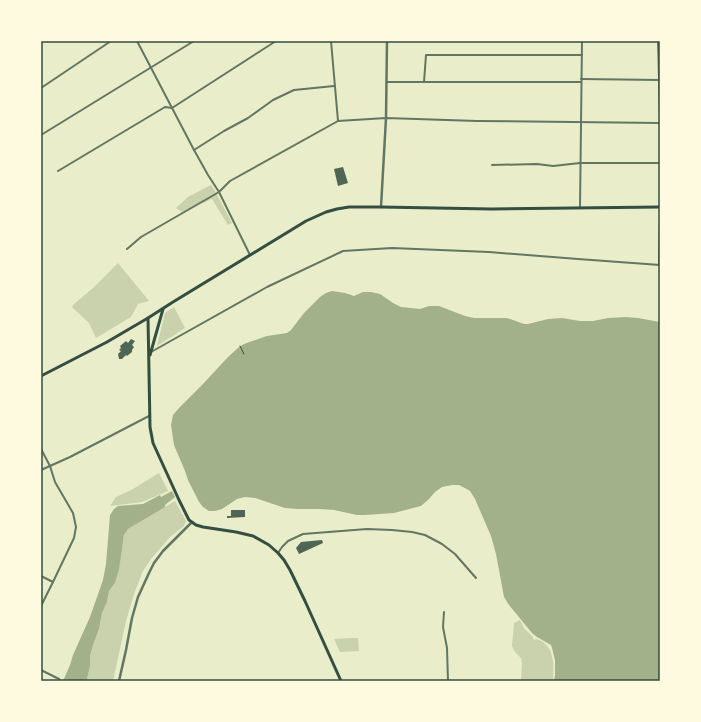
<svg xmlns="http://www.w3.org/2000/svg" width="701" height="722" viewBox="0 0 701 722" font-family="Mulish,sans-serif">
<rect width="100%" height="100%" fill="#e9edc9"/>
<g fill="#cad2ad">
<polygon points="211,185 215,191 232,223 228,225 212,199 182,212 176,208 188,197"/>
<polygon points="118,263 149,301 138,304 131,317 96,338 89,323 72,307 74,304 93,288"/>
<polygon points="174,307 185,328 157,346 165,313"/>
<polygon points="159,473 168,491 142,502 110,506 116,497 133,489"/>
<polygon points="175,501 186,521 184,526 170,537 151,559 143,571 135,591 126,621 113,681 85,681 87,679 90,666 90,656 93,645 99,629 102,613 107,602 109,591 115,583 125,532 128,529 141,521"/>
<path d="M 520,620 L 524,628 L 533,637 L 534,640 L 536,639 C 555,644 554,665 553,681 L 521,681 L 522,663 L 521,658 L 515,652 L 512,646 L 514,623 Z"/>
<polygon points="351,638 358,638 359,651 340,652 334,639"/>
</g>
<g fill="#a3b18a">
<polygon points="332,291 345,293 354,296 363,292 371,292 380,294 393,303 401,307 420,309 429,306 439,306 465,316 474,318 507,318 513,320 524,324 528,324 548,319 562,318 580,321 593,321 608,318 626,317 638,318 660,322 660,681 554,681 555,675 555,660 552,648 551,645 537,637 532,633 509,605 504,597 496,554 491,536 475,499 470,491 463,487 459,485 452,485 442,487 435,492 429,499 421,506 417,507 394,513 365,515 357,515 334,510 320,509 297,509 285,508 255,498 245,497 237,499 222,509 215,511 209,511 203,507 199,502 188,480 185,471 174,445 171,425 173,415 179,408 202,385 228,357 239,347 244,344 267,336 287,333 291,330 304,313 320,297 326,293"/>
<polygon points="172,491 175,497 165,505 165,507 128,529 124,535 119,569 115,583 109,591 107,602 102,613 99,629 93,645 90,656 90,666 87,679 85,681 63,681 70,665 73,655 90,617 103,580 106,564 110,515 114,509 118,506 143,504 160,495 161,497"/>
</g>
<g fill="#4f6655">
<polygon points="343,167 348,183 338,186 334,169"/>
<polygon points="131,339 135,341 132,345 134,347 132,350 132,352 127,356 126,355 122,359 119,359 118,354 121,351 119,350 121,348 120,346 126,341 128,343"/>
<polygon points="231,510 245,510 245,517 227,518 227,516 231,516"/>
<polygon points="322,540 323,543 299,554 296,548 301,542"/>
</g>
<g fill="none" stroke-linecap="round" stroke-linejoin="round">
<polyline stroke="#344e41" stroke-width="1" points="240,346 244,354"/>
<g stroke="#617663" stroke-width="2">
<polyline points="137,41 194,150 208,175 219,192 250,255"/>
<polyline points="331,41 338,121"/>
<polyline points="658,41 660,114"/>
<polyline points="581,79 660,80"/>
<polyline points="387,82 581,82"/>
<polyline points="424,82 426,55 582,55"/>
<polyline points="41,88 111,41"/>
<polyline points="41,135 194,41"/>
<polyline points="194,150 224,131 248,118 273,100 294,90 334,86"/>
<polyline points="492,165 537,164 553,166 580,163 660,163"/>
<polyline points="58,171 165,107 172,108 276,41"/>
<polyline points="580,208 582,41"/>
<polyline points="127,249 141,237 219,192 230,181 338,121 386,118 477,121 660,123"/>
<polyline points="659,264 660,220"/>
<polyline points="151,352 267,287 343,251 392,248 489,252 578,259 660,265"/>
<polyline points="41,449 50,466 55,482 73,513 76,527 74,538 53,582 41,606"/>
<polyline points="41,470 70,457 149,416"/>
<polyline points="278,553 282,547 288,541 303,534 367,529 392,530 412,532 425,535 442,544 455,554 476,578"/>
<polyline points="41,576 53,582"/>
<polyline points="444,612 443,627 447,648 448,681"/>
<polyline points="41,670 59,679 60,681"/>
</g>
<g stroke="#617663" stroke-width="2.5">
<polyline points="381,207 386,118 387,41"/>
<polyline points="119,681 126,650 132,618 138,597 149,573 154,563 163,551 192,522"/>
</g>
<g stroke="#344e41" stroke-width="3">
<polyline points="148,318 150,427 153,443 179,500 189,520 196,525 203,527 236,532 253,536 269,545 278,553 284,560 290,570 305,601 341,681"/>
<polyline points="150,355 163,309"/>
</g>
<polyline stroke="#344e41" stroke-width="3" points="41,376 107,342 148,318 173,302 306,221 326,212 337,209 349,207 381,207 491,209 660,207"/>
</g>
<rect width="701" height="722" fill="none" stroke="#fefae0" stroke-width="84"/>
<rect x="42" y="42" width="617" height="638" fill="none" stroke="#344e41" stroke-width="1.5"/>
</svg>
